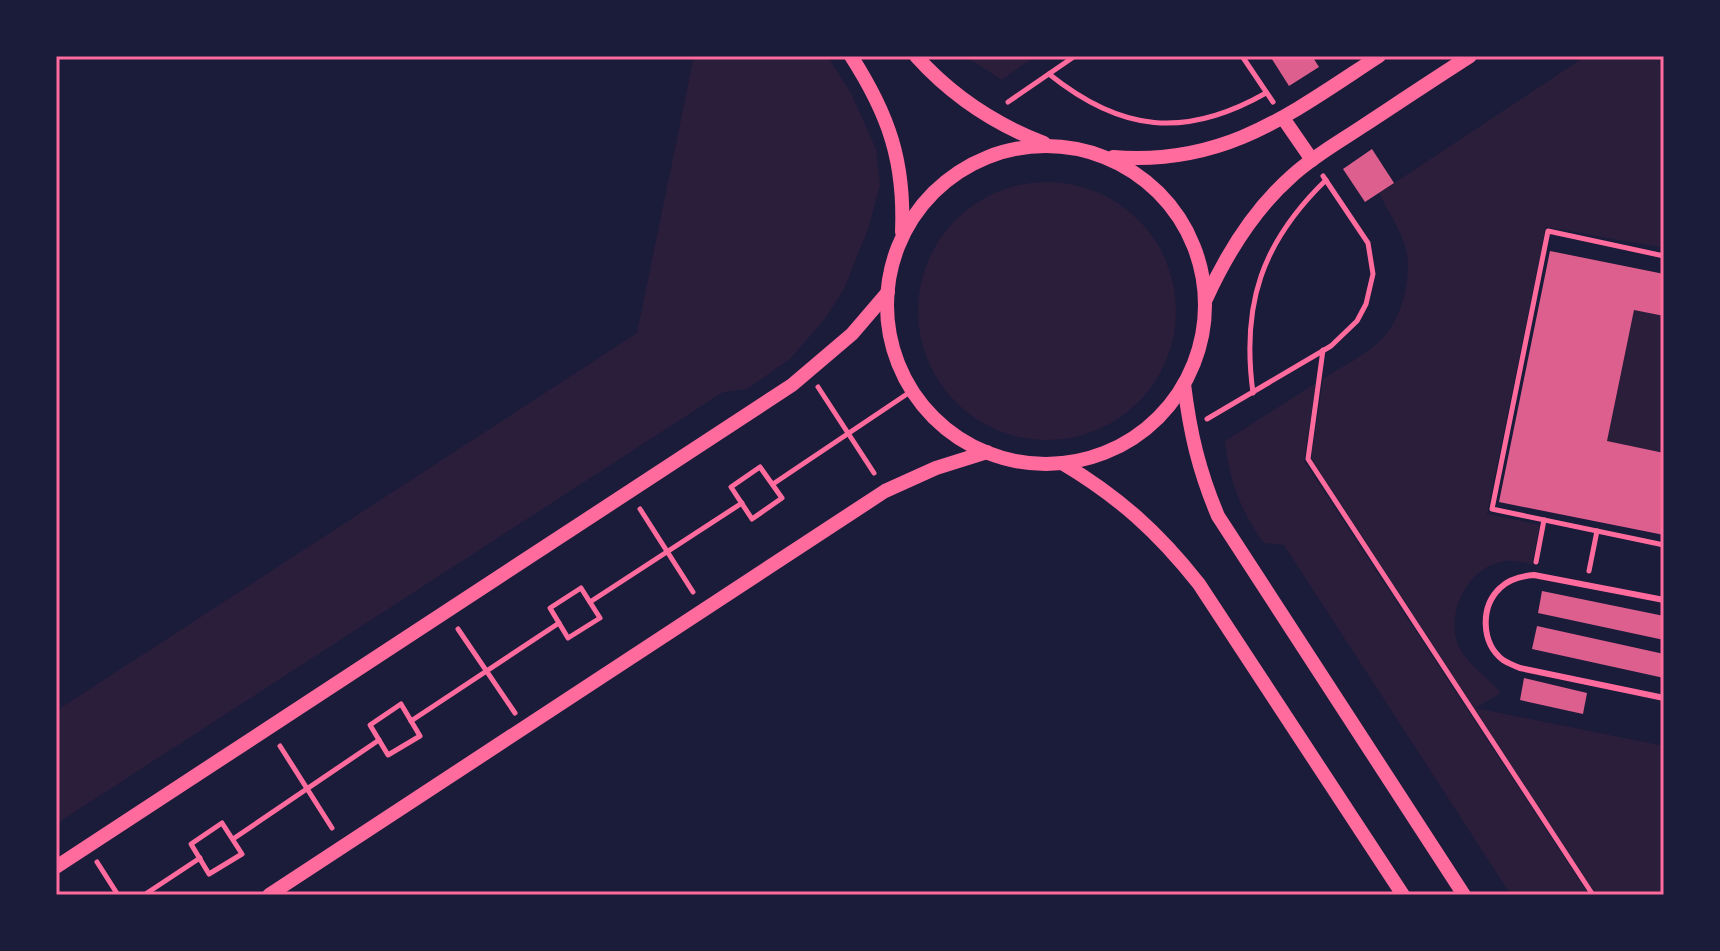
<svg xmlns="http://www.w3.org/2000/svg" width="1720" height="951" viewBox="0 0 1720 951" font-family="Roboto,sans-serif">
<rect width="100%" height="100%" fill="#1b1b3a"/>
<g fill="#2a1e3b">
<polygon points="694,56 827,56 851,93 876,149 880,185 868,229 844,289 824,320 790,359 747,389 723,392 56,824 56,711 637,333"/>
<polygon points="965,56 1035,56 1002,80"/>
<path d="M 1586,56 L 1664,56 L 1664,248 L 1546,227 L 1487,514 L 1540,525 L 1532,564 C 1524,563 1515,560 1507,561 C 1469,564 1444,613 1459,647 C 1467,663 1489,679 1501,693 L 1475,708 L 1664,746 L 1664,895 L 1596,895 L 1311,458 L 1323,379 C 1341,367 1364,356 1380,341 C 1402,321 1415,271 1404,243 C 1398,226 1387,210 1379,193 Z"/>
<circle cx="1047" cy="311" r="129"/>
<polygon points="1634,310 1664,316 1664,453 1607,441"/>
<path d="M 1316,383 L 1304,461 L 1589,895 L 1511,895 L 1284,545 L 1264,543 C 1241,512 1229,480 1225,441 Z"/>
</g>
<g fill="#dd5f8e">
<polygon points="1270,56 1312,56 1319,67 1289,86"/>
<polygon points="1372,149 1394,183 1365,202 1343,169"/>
<polygon points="1550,251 1664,274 1664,316 1634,310 1607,441 1664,453 1664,535 1499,502"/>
<polygon points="1542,591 1664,616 1664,640 1538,613"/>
<polygon points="1537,626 1664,654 1664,678 1532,649"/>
<polygon points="1524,678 1587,693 1583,714 1520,700"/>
</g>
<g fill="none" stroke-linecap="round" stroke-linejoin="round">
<g stroke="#ff6b9d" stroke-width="5">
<polyline points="1242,56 1273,102"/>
<path d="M 1049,74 C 1121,132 1185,139 1266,93"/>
<polyline points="1008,102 1075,56"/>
<polyline points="1664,256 1548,231 1492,509 1664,545"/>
<polyline points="1323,350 1308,459 1593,895"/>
<polyline points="818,387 874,473"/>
<path d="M 1253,393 C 1241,304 1262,242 1326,180"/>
<polyline points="1207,419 1331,346 1357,321 1366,304 1373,274 1368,243 1323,176"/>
<polygon points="760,467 782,498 752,519 731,487"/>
<polyline points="773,484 913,390"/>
<polyline points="640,509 693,592"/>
<polyline points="1536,562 1544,520"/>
<polyline points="1589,571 1597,531"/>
<polygon points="581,588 600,618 568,638 550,608"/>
<polyline points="590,602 742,503"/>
<polyline points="458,629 515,713"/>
<polygon points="401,704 420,736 388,755 370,725"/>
<polyline points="411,721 559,623"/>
<polyline points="280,746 332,828"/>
<polygon points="222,823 242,854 209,874 191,844"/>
<polyline points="233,839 379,740"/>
<polyline points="97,862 118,895"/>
<polyline points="144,895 200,858"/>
</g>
<path stroke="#ff6b9d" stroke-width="6" d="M 1664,600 L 1534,575 C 1522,576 1509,579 1500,588 C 1480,607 1481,643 1503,660 C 1508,663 1515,666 1520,668 L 1664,698"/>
<g stroke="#ff6b9d" stroke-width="14">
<path d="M 851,56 C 889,115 905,162 902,232"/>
<path d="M 916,56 C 952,96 994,124 1044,143"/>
<polyline points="1283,118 1312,160"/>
<circle cx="1046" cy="305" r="159"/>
<path d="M 1113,157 C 1225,166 1290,114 1379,56"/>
<path d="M 1206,299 C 1227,253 1254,209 1293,175 C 1314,156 1339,142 1363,126 C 1398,103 1434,79 1470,56"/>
<path d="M 1184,384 C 1190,433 1199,471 1218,516 L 1464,895"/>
<path d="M 1062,463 C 1119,497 1158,532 1199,584 L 1403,895"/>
<polyline points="56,867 792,385 852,334 888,292"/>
<polyline points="269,895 885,491 936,468 987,452"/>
</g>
</g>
<rect width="1720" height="951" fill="none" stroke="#1b1b3a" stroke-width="116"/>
<rect x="58" y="58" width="1604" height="835" fill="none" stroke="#ff6b9d" stroke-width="3"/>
</svg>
